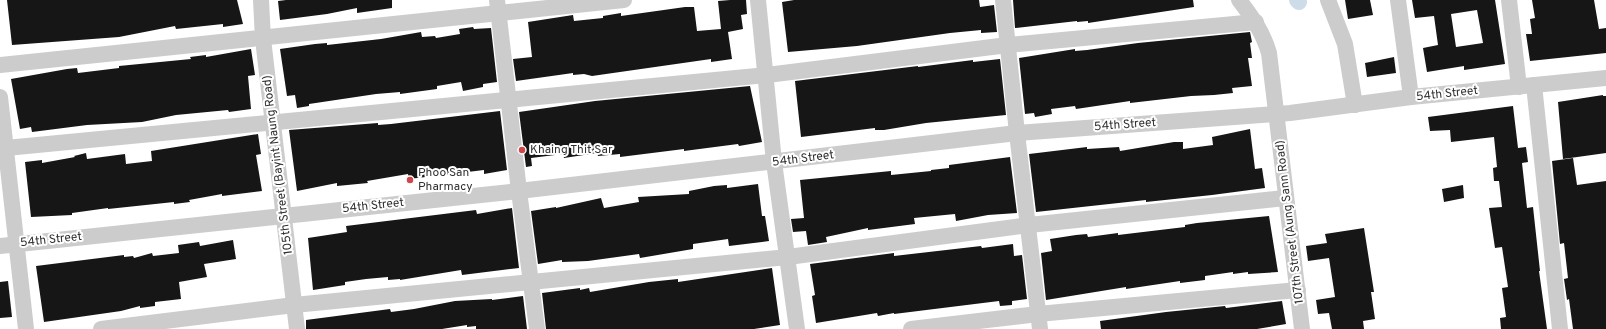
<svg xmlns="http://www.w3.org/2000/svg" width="1606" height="329" viewBox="0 0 1606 329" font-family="Overpass,sans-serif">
<rect width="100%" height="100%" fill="#fff"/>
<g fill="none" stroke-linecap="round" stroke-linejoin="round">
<polyline stroke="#cddce8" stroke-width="16" points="1297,0 1299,2"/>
</g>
<g fill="#161616" fill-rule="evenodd">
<polygon points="7,0 237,0 243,24 223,27 223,24 176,29 175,26 119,37 12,45"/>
<polygon points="286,0 392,0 392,8 357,13 357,8 327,14 280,20 278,1"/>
<polygon points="730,0 746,0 747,14 741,15 743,29 728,32 732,59 711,62 711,59 592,76 584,74 573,75 573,73 516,81 513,59 532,57 528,22 573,15 574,21 603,18 603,16 621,13 621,16 685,7 694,7 697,31 721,29 718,1"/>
<polygon points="794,0 979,0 980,7 994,5 997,32 981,33 981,30 950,33 857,46 788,52 782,2"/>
<polygon points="1013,0 1193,0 1194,7 1088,23 1088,21 1077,22 1077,21 1015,28"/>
<polygon points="1345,0 1370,0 1373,15 1348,19"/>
<path d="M 1412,0 L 1495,0 L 1505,64 L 1464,70 L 1464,66 L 1427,72 L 1423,48 L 1438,45 L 1434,16 L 1415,18 ZM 1477,10 L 1483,43 L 1456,47 L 1451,14 Z"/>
<polygon points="1532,0 1594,0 1599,29 1606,28 1606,53 1530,61 1526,34 1532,34 1530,19 1535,18"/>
<polygon points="473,27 474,29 491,28 497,82 483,84 483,87 463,91 461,82 437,86 437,89 400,94 400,92 376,94 309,104 309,106 297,108 295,95 287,96 280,49 315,44 327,43 327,45 381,39 421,32 422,37 435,36 436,38 460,34 459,29"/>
<polygon points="1250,32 1252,42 1250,43 1252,58 1248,58 1252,86 1232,88 1233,93 1214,95 1191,96 1130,103 1130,101 1076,109 1075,106 1051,109 1052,114 1035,117 1034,113 1025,114 1019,58 1075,49 1075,51 1087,50 1138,43"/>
<polygon points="251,49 255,75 248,76 251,109 229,112 228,110 176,115 142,122 87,125 32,132 31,127 20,129 11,79 67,69 77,68 78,73 119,68 119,66 191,59 190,57 206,55 206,57"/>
<polygon points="1394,57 1396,73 1367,77 1365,63"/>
<polygon points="1000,59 1006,115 926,123 884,130 875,130 875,128 801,137 795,81 918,66 918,67 973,60 973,62"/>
<polygon points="750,86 762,142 739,146 738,144 684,151 684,149 620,157 620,154 598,156 597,153 564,158 563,154 531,158 532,166 526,167 519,112 595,101"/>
<polygon points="1603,95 1603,96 1606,96 1606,153 1563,159 1558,102"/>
<polygon points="1513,106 1518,148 1526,147 1528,162 1522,163 1527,208 1533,207 1540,271 1539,271 1547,329 1501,329 1500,318 1506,317 1502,288 1508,287 1502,247 1495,248 1489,208 1502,207 1499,181 1494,181 1493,168 1497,167 1494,137 1451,142 1450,130 1430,131 1428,117"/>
<polygon points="500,111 507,170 484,174 484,170 409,179 408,174 367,181 368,183 337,186 337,183 297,191 289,130 378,123 378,125 391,124"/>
<polygon points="1250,129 1255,169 1262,168 1265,188 1212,195 1146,202 1146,200 1036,212 1029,154 1087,147 1087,149 1119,147 1120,151 1174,142 1183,142 1183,149 1213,145 1212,137"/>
<polygon points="258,134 261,154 256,155 262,191 222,196 222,194 189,200 190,202 174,204 174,202 108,209 108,208 72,213 72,215 31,217 25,162 42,160 42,163 75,157 74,156 86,153 87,159 125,154 126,164 152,161 151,151"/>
<polygon points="1010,157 1017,213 988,215 956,221 955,214 914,218 915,224 868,230 868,228 826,237 827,242 808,245 806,231 793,232 791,219 804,218 800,180 891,171 891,175 931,171 931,170 949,168 949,165"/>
<polygon points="1573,158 1577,185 1606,181 1606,329 1573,329 1569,299 1567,300 1564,279 1568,278 1564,243 1560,244 1552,161"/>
<polygon points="758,184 762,216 765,216 769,241 729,246 728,239 693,244 693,249 640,258 639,254 588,261 562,262 562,260 538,264 531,211 556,207 556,208 601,198 604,208 639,202 638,197 689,194 689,191 714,186 727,185 727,188"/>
<polygon points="1463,185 1464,198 1444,202 1442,189"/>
<polygon points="512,208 519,268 462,275 461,270 400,280 400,279 388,280 388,277 366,279 345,282 345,285 313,290 308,238 347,232 346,226 476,210 477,214"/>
<polygon points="1269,216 1278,272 1248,274 1248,272 1233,274 1233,272 1205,276 1205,280 1180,283 1180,281 1126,289 1126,287 1046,300 1041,253 1052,251 1050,239 1076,235 1087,234 1088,237 1118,233 1118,235 1185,227 1185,225 1197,223"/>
<polygon points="1364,228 1374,292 1371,292 1375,319 1363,321 1364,329 1332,329 1329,313 1318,314 1316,300 1335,297 1329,258 1308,261 1306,246 1327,243 1325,234"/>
<polygon points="233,240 236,259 204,264 207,277 179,282 181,299 155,302 155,306 140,308 140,306 121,311 44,322 36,266 124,255 124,257 133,256 134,258 152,253 153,256 179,253 178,245 199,242 200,246"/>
<polygon points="1013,244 1014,256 1022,255 1027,299 1012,301 1012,305 1000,306 999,301 894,314 894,313 878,316 877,313 816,323 812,296 815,295 810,264 894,253 894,256 981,246 982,248"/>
<polygon points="772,268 780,325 754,329 546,329 542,293 580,288 580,290 589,288 590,292 649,282 678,279 678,282"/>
<polygon points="8,281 12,317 0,318 0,282"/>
<polygon points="523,296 527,329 476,329 476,326 467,327 467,325 442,329 306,329 306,320 390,309 391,312 414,309 455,301 492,299 492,300"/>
<polygon points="1282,301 1286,324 1257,329 1101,329 1100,321 1166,312 1225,306 1226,308"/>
</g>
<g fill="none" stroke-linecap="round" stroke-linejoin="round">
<g stroke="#ccc" stroke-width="16">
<polyline points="261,0 263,39 297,329"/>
<polyline points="497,0 519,191 537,329"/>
<polyline points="758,0 774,162 797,329"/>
<polyline points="1003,0 1017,133 1040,329"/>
<path d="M 1239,0 C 1252,17 1263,32 1269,53 L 1302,329"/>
<polyline points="1328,0 1345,44 1355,105"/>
<polyline points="1398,0 1411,97"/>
<polyline points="1509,0 1519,87"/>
<polyline points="0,65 624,0"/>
<polyline points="1534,85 1560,329"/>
<polyline points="0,97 26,329"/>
<polyline points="6,148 767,75 1008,45 1256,22"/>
<polyline points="0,246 519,191 1017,133 1290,113 1411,97 1606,78"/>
<polyline points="101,329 294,305 788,257 1029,225 1285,198"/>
<polyline points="911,329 1038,314 1298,290"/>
</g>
</g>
<g fill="#d0474b" stroke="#fff" stroke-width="1.5">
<circle cx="522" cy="150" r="4"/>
<circle cx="410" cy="180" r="4"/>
</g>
<g text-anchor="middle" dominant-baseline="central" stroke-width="4" stroke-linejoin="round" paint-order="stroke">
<g font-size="12" fill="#2f2f2f" stroke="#fff">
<text transform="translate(1447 94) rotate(-6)">54th Street</text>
<text transform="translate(1125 125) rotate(-4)">54th Street</text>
<text transform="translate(803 159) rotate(-7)">54th Street</text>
<text transform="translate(278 165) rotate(-97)">105th Street (Bayint Naung Road)</text>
<text transform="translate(373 206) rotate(-6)">54th Street</text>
<text transform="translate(1290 222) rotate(-97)">107th Street (Aung Sann Road)</text>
<text transform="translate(51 240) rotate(-6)">54th Street</text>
</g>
<g font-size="12" fill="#2f2f2f" stroke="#fff" text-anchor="start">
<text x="530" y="150">Khaing Thit Sar</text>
<text x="418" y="173">Phoo San<tspan x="418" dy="14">Pharmacy</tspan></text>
</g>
</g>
</svg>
